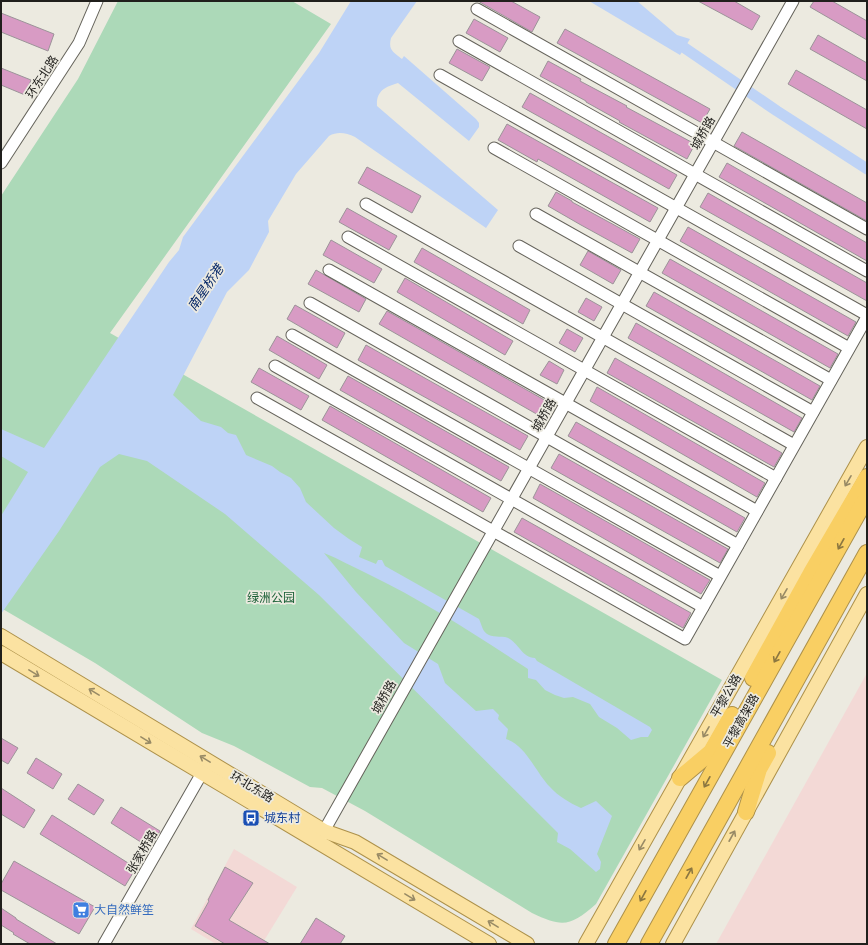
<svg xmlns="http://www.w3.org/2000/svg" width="868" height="945" viewBox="0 0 868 945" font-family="'Nunito Sans','Noto Sans SC',sans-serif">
<rect width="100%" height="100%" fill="#eceae0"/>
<g fill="#f3d9d6">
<polygon points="867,673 867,944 716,944"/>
<polygon points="234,849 297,887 262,944 216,944 191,929"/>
</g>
<path fill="#acd9b8" d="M 118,1 L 292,1 L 331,24 L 110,333 L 722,680 L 596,904 C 571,926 563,928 532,913 L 365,811 L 322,788 L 310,787 L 234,746 L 202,733 L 95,663 L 1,608 L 1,196 L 78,79 Z"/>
<g fill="#bed3f6">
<path d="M 351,1 L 417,1 L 391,38 C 388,50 393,52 402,59 L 404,56 L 476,119 L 479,123 L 479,127 L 469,141 L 398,83 C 385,87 376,91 377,106 L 498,210 L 486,228 L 355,137 C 346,133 338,131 329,136 L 296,174 L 268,221 L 269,232 L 249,270 L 227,292 L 173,395 L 201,421 L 221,427 L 228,433 L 236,435 L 246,455 L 272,466 L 280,472 L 291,478 L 300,488 L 306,502 L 334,528 L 349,539 L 362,547 L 359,557 L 376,564 L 378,560 L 382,560 L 385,566 L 479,619 C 481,623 482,628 484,631 C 489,638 498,636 505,637 C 518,640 521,658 535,658 L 537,661 L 650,727 L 652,730 L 648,737 L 641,737 L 631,740 L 617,728 L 599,717 L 590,704 L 573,697 L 564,698 L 555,695 L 545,690 L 536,680 L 528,678 L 528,669 C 476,635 424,601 368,574 C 353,567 339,559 324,553 L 356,592 L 404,643 L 438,664 L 445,683 L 476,711 L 493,709 L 499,715 L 498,719 L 508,729 L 506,739 C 526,745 536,773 550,787 C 558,796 570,803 581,808 L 596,801 L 612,816 L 597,854 L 601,862 L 600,869 L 596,872 L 570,849 L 557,842 L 558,833 L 319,595 L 225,514 L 147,461 L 119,454 L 100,467 L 59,531 L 1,614 L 1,516 L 28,472 L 1,456 L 1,429 L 44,448 L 169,262 L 179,250 L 183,237 L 319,53 Z"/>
<polygon points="589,1 637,1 677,35 690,39 680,55"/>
</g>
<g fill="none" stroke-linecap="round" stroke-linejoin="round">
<polyline stroke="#bed3f6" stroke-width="11" points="673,40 777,111 867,169"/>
</g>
<g fill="#d89bc4" stroke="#9c9499">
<polygon points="478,1 511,1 540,17 532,32"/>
<polygon points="698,1 734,1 760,16 752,30"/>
<polygon points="814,1 832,1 867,21 867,40 810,7"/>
<polygon points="1,13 54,34 48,51 1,32"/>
<polygon points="474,19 508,38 500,52 466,33"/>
<polygon points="565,29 710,109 702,123 557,43"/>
<polygon points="818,35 867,63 867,81 810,49"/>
<polygon points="457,49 490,67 482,81 449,63"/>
<polygon points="548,61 581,79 580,81 627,106 626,107 695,144 687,159 619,122 620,121 586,102 586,101 540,76"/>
<polygon points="1,68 31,80 25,95 1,85"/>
<polygon points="796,70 867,110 867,129 788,84"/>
<polygon points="530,93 677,175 669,189 522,107"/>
<polygon points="507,124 658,208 650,222 538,159 537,162 498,140"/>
<polygon points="742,132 867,203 867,221 734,146"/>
<polygon points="727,163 867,243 867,261 719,177"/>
<polygon points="367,167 421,196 412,213 358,183"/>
<polygon points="556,192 572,201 572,202 640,239 632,253 581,225 548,206"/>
<polygon points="708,193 867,283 867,301 700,207"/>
<polygon points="347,208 397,236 389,250 339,222"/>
<polygon points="688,227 856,322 848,336 680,241"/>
<polygon points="331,240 382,269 374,283 323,255"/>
<polygon points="422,248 530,310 523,324 414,262"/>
<polygon points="588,251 621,270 613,284 580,265"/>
<polygon points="670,259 838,354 830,368 662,273"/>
<polygon points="316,270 366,299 359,312 308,284"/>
<polygon points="405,278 513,341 505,355 397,292"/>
<polygon points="654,292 820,386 812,400 646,306"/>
<polygon points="586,298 602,307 594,321 578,312"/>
<polygon points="295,305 345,333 337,348 287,319"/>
<polygon points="387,311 548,402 540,416 379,324"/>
<polygon points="636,323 802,418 794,432 628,338"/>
<polygon points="567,329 583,338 575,352 559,343"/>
<polygon points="277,336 327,365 319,379 269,350"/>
<polygon points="366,345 528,436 520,450 358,360"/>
<polygon points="615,358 782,453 774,467 607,373"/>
<polygon points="549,361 564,370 557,384 540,375"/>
<polygon points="259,368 309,396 301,410 251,382"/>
<polygon points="348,376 509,467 501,481 340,390"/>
<polygon points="597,387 765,483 757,497 590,401"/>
<polygon points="330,406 491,498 483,512 322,420"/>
<polygon points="576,422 745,518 737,532 568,436"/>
<polygon points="559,454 728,549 720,563 551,468"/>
<polygon points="540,484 710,580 701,594 533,498"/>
<polygon points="522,518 691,613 683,628 514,532"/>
<polygon points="1,738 18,748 8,764 1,760"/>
<polygon points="36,758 62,774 53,789 27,773"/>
<polygon points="78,784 104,800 94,815 68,799"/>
<polygon points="1,788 35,810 24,828 1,814"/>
<polygon points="121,807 160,831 150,848 111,823"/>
<polygon points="52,815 136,868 125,886 40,834"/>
<polygon points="14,861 95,907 79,934 1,890 1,884"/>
<polygon points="225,867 253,883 229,920 270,944 225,944 195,926 209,901 208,900"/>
<polygon points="1,908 16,918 16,919 57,944 30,944 13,934 14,933 1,925"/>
<polygon points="316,918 345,936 340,944 300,944"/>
</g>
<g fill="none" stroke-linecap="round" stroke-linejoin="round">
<g stroke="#65635b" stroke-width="13">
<g id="minor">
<polyline points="477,9 867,229"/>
<polyline points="459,41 867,271"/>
<polyline points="440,75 867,315"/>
<polyline points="494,148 849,348"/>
<polyline points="1,163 79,43 97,1"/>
<polyline points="366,204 794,445"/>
<polyline points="536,214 831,380"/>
<polyline points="348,237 776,478"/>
<polyline points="519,246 813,412"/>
<polyline points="329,270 757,511"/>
<polyline points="310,303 738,545"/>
<polyline points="292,335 720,576"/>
<polyline points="275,366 703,607"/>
<polyline points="257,398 685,639 867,317"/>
<polyline points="320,838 793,1"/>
<polyline points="104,944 202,773"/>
</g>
</g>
<g stroke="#ad914a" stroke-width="16">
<g id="major">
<polyline points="1,636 324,831 355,842 527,944"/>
<polyline points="1,653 489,944"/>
<polyline points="586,944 867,447"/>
<polyline points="673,944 867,594"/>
</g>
</g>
<g stroke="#ad914a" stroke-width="18">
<g id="highway">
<polyline points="753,678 811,573 867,477"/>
<polyline points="680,778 711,752 732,715"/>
<polyline points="746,812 759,769 768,753"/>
<polyline points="616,944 867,497"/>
<polyline points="649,944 867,553"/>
</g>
</g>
<use href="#minor" stroke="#fff" stroke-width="11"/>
<use href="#major" stroke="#fbe2a1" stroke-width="14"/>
<use href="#highway" stroke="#f9cf63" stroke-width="16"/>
</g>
<defs><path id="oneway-shaft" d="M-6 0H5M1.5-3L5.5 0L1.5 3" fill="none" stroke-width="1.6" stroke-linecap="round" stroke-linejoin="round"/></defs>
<g stroke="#988a65">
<use href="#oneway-shaft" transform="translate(848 481) rotate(120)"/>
<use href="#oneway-shaft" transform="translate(784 594) rotate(120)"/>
<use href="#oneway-shaft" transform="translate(34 673) rotate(31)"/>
<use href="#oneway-shaft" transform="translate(94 692) rotate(-149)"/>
<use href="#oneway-shaft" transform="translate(706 732) rotate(120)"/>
<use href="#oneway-shaft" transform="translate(146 740) rotate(31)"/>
<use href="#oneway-shaft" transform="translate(205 759) rotate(-149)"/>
<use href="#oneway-shaft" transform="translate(732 836) rotate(-61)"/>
<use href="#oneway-shaft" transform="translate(642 845) rotate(120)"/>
<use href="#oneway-shaft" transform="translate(382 857) rotate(-149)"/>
<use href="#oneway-shaft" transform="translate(410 897) rotate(31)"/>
<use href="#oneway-shaft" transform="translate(493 924) rotate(-149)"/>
</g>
<g stroke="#8c7740">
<use href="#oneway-shaft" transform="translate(841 544) rotate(119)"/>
<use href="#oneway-shaft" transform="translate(777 657) rotate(119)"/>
<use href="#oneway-shaft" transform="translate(707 782) rotate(119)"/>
<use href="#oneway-shaft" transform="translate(689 873) rotate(-61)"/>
<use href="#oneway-shaft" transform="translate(643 896) rotate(119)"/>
</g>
<defs>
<g id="bus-square" transform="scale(0.9)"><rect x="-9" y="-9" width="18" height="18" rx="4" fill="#1a4fb4" stroke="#eceae0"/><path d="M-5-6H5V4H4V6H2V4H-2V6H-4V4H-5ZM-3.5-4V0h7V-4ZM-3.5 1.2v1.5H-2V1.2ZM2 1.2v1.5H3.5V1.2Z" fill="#fff"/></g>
<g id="supermarket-square" transform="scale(0.9)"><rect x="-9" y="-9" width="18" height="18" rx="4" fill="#3f7fe0" stroke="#eceae0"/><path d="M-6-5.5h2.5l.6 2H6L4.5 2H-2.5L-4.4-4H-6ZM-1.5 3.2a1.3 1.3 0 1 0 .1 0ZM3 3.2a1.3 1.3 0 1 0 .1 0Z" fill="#fff"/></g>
</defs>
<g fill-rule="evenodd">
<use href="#bus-square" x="251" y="818"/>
<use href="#supermarket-square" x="81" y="910"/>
</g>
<g text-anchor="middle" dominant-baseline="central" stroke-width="3.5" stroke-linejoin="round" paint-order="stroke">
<g font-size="12" fill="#201f1c" stroke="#eceae0">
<text transform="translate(42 77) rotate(-57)">环东北路</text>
<text transform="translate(703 133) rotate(-61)">城桥路</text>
<text transform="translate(544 415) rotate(-61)">城桥路</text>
<text transform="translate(726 696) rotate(-60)">平黎公路</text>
<text transform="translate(384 697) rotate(-61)">城桥路</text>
<text transform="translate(741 721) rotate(-61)">平黎高架路</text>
<text transform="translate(252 787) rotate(31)">环北东路</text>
<text transform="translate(142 852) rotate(-60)">张家桥路</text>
</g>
<g font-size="12" fill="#195f35" stroke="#eceae0">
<text x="271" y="598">绿洲公园</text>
</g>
<g font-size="12" fill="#164399" stroke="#eceae0" text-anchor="start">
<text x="264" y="818">城东村</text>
</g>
<g font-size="12" fill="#366cbe" stroke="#eceae0" text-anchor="start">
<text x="94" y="910">大自然鲜笙</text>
</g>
<g font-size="13" font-style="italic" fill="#042667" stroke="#eceae0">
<text transform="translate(206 288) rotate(-56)">南星桥港</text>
</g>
</g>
<rect width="868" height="945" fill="none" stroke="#201f1c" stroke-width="4"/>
</svg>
